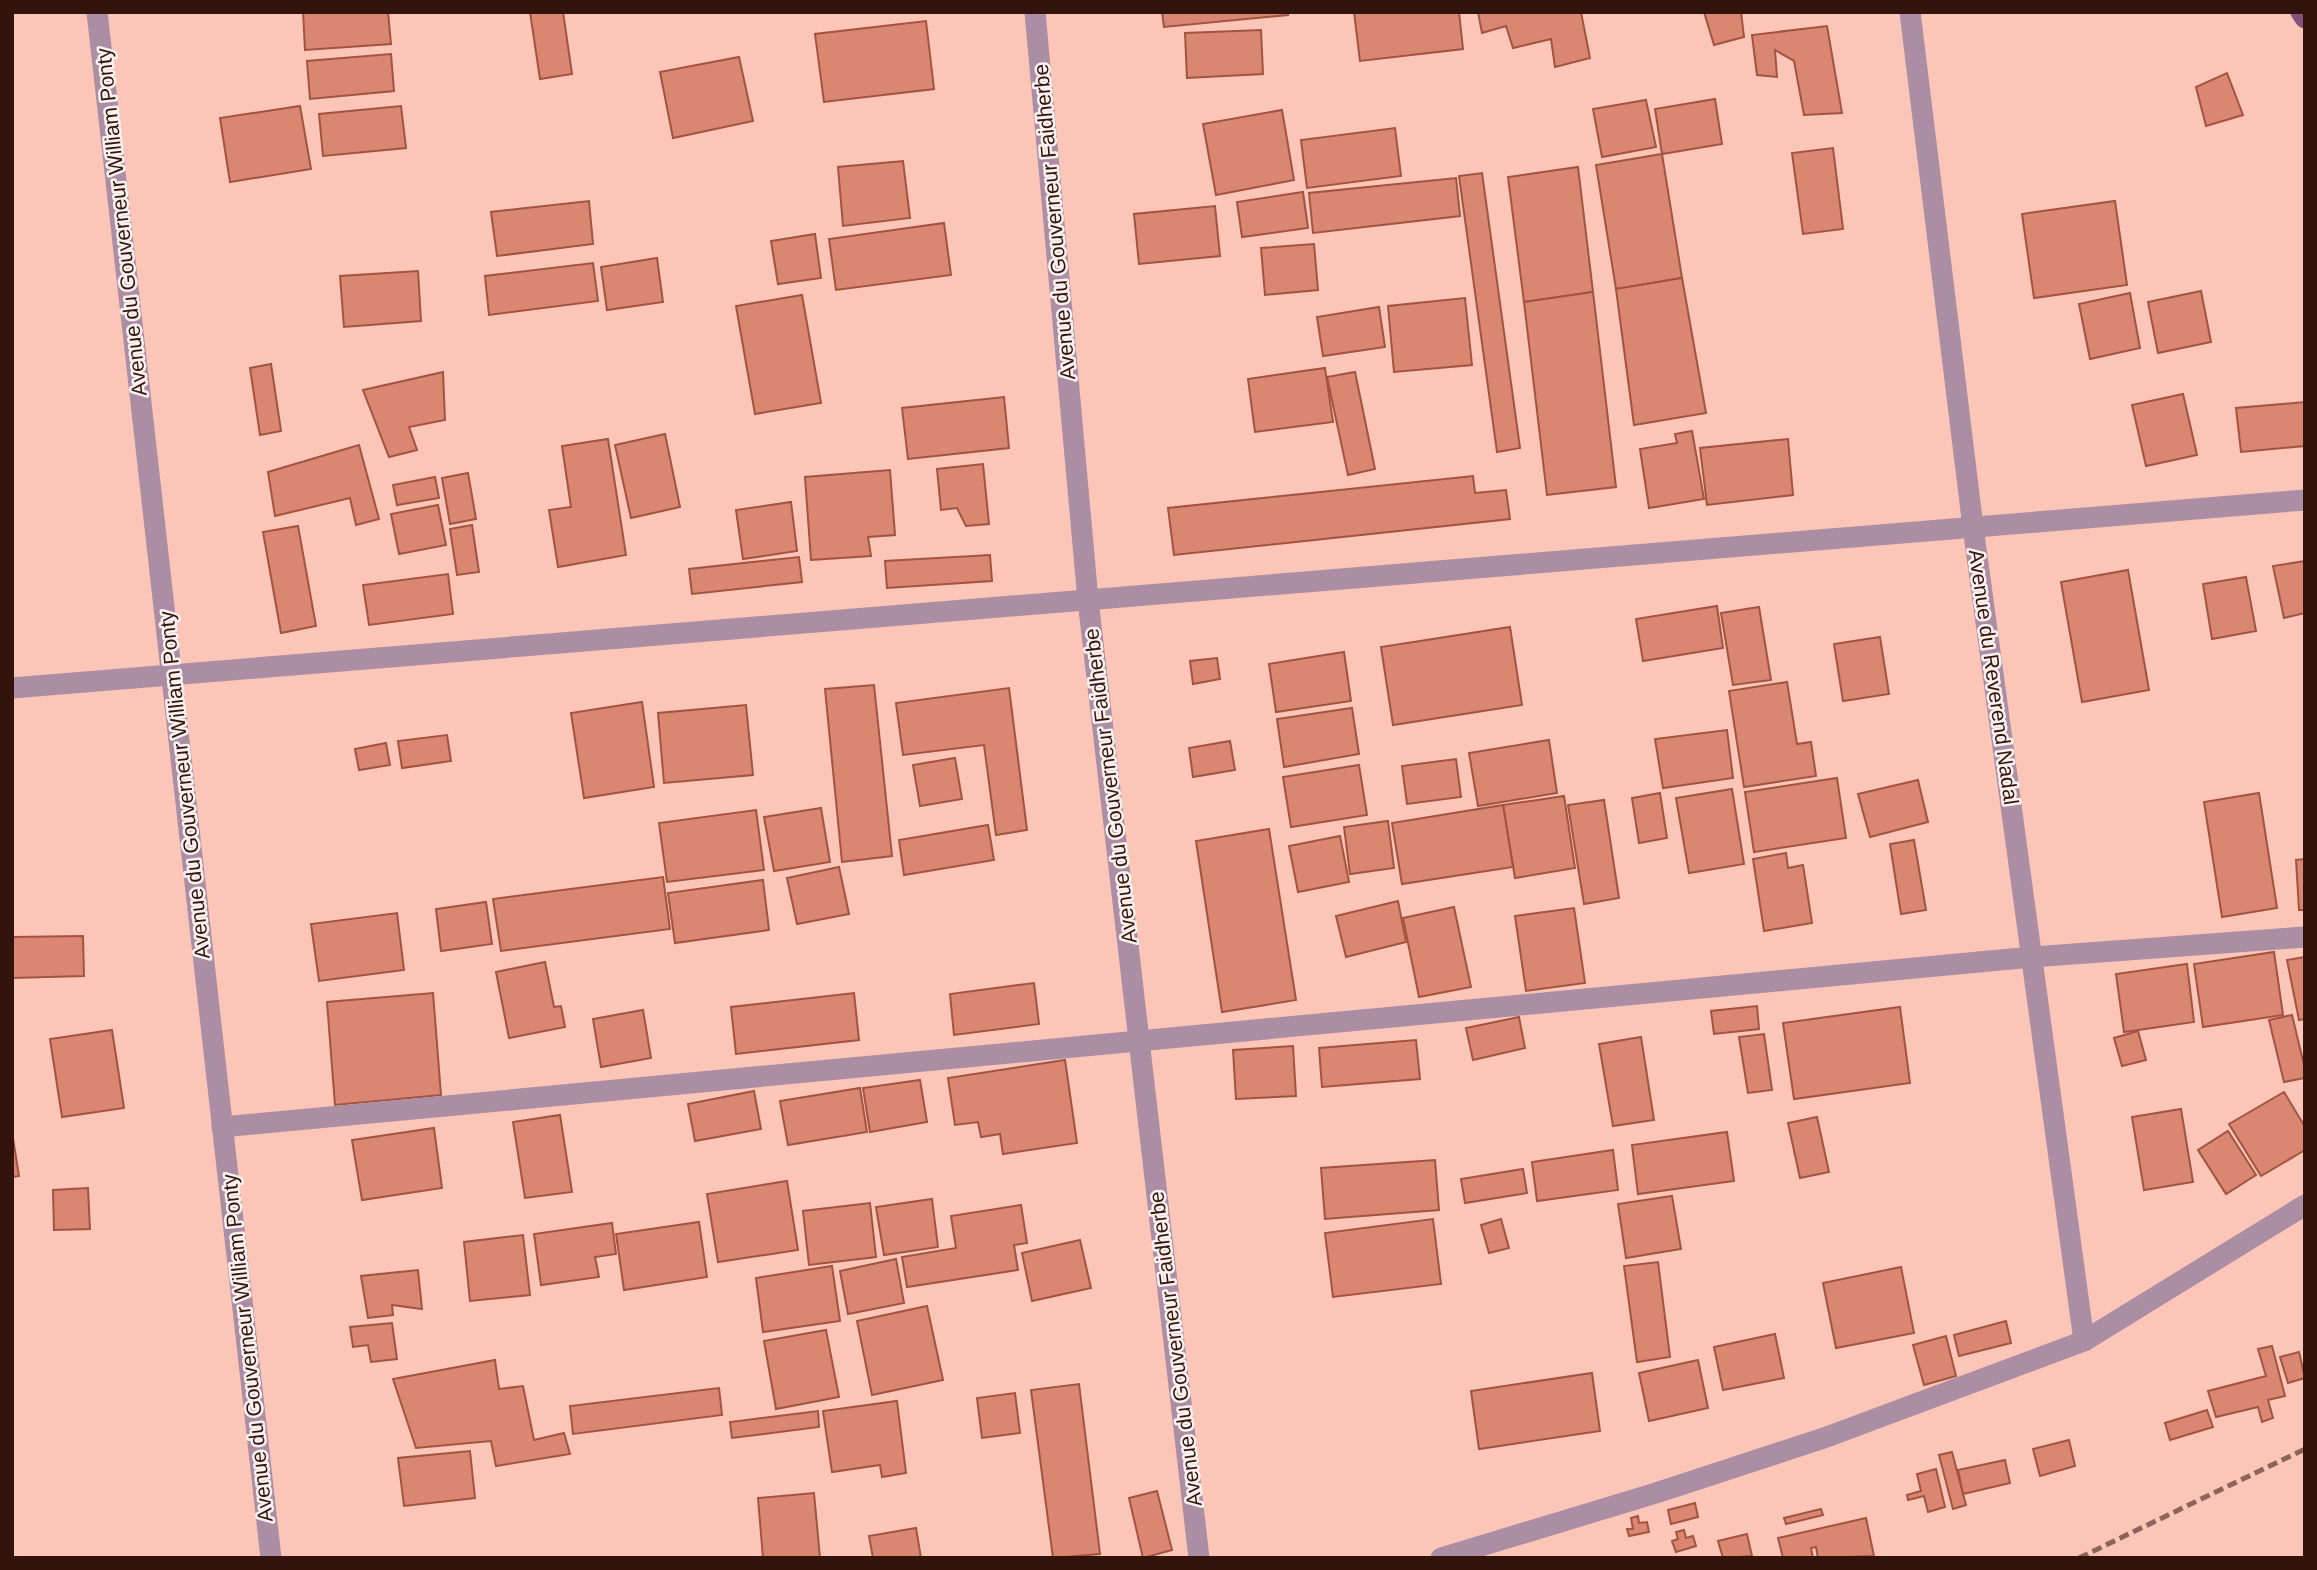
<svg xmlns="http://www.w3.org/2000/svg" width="2317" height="1570" viewBox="0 0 2317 1570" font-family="Helvetica,sans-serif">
<rect width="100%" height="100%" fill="#fbc5b7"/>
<g fill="#da8772" stroke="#a25441" stroke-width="2">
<polygon points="303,12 388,12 391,44 305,50"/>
<polygon points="530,12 563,12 572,74 540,79"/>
<polygon points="1162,12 1288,12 1288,15 1164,27"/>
<polygon points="1354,12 1459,12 1463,49 1360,61"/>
<polygon points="1478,12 1581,12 1590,58 1555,67 1551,39 1513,48 1506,26 1482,33"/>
<polygon points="1704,12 1741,12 1744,37 1714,45"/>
<polygon points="926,21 934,89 824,102 815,34"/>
<polygon points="1827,26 1842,113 1804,115 1794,61 1775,50 1777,77 1757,75 1752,35"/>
<polygon points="1261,30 1263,74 1187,78 1185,33"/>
<polygon points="391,54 394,91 310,99 307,61"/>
<polygon points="739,57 753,121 673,138 660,72"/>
<polygon points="2227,73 2243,115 2206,126 2196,87"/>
<polygon points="1715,99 1722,144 1662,154 1655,109"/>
<polygon points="1646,100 1656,147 1602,157 1593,109"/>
<polygon points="300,106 311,169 230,182 220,118"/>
<polygon points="401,106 406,148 323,156 319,114"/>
<polygon points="1282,110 1294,180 1216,195 1203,124"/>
<polygon points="1395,128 1401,176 1307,188 1301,140"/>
<polygon points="1833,148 1843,229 1803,234 1792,153"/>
<polygon points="1662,154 1682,278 1616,289 1596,165"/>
<polygon points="903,161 910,218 843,226 838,167"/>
<polygon points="1578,167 1593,292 1524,302 1508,177"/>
<polygon points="1482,173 1520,448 1497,452 1459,176"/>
<polygon points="1456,178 1460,216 1313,233 1309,193"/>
<polygon points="1303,192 1308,228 1242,237 1237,202"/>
<polygon points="589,201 593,244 497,256 491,212"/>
<polygon points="2115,201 2127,285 2034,298 2022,214"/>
<polygon points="1215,206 1220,256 1139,264 1134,214"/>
<polygon points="944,223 951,275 836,290 829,239"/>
<polygon points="815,234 821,278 778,284 771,241"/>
<polygon points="1314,244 1318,290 1265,295 1261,248"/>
<polygon points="657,258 663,302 607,310 601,267"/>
<polygon points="593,263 598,301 489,315 485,276"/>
<polygon points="418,271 421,321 344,327 340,276"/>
<polygon points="1682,278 1706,413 1634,425 1616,289"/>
<polygon points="2201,291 2211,342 2158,353 2148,302"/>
<polygon points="1593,292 1616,487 1547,495 1524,302"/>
<polygon points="2130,293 2140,348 2090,359 2079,304"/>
<polygon points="802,295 821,403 755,414 736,306"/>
<polygon points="1465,298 1472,365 1394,372 1388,306"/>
<polygon points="1379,307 1385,347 1323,356 1317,317"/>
<polygon points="271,364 281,431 260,435 250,368"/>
<polygon points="1325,368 1333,422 1255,432 1248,379"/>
<polygon points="443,372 445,420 409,427 417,450 389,457 363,390"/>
<polygon points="1355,372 1375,469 1348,475 1327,377"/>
<polygon points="2183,394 2197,455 2146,466 2132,405"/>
<polygon points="1004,397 1009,448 908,459 902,408"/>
<polygon points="2305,402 2305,446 2241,452 2236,408"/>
<polygon points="1692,431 1704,499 1649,508 1640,449 1677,443 1675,434"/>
<polygon points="665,434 680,507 631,518 615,445"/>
<polygon points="608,439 626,555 558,567 549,510 571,507 562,446"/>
<polygon points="1788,439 1793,495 1707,505 1700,448"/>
<polygon points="359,445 379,519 356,525 350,498 275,516 268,472"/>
<polygon points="983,464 989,524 966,526 957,508 941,510 937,469"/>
<polygon points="890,470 895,535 868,537 871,556 811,560 805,477"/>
<polygon points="468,473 476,519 450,524 442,478"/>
<polygon points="1473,476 1475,493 1506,490 1510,519 1174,555 1168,508"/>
<polygon points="435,477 439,498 397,505 393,485"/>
<polygon points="791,502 797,551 743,559 736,510"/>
<polygon points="438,505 446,545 399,554 391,514"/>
<polygon points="472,525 479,572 457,575 450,529"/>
<polygon points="298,526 316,626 281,633 263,532"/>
<polygon points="990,555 992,581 887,588 885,561"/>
<polygon points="799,557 802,582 692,594 689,569"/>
<polygon points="2305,561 2305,613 2284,618 2273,566"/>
<polygon points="2128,570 2149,690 2082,702 2061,582"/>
<polygon points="448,574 453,614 369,625 363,585"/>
<polygon points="2246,577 2256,631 2212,639 2203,584"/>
<polygon points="1717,606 1723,648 1643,661 1636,619"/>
<polygon points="1759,607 1771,680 1733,685 1721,613"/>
<polygon points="1510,627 1522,705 1393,725 1381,647"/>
<polygon points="1880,637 1889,694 1843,701 1834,644"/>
<polygon points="1344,652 1351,701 1276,712 1269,664"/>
<polygon points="1217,658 1220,679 1193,684 1190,661"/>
<polygon points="1787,682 1797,744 1811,742 1816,776 1744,787 1729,691"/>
<polygon points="874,685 892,856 842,862 825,689"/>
<polygon points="1009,688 1027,830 996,835 984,745 903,755 896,703"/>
<polygon points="642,702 654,787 584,798 571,713"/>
<polygon points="746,705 753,775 664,783 658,713"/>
<polygon points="1352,708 1359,754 1284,767 1277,719"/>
<polygon points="1727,730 1733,778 1663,788 1655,739"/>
<polygon points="447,735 451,761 402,768 398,741"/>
<polygon points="1549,740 1557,793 1478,806 1469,753"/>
<polygon points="1230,741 1235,770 1193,777 1189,748"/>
<polygon points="386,743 390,765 359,770 355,749"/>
<polygon points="955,758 962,799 920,806 913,765"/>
<polygon points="1456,759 1461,797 1407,804 1402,766"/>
<polygon points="1359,765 1367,815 1291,827 1283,777"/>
<polygon points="1837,778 1846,838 1754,852 1745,792"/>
<polygon points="1918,780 1928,822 1870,837 1858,794"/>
<polygon points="1732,789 1744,864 1689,873 1676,798"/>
<polygon points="1660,793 1667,838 1639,843 1632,798"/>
<polygon points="2259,793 2277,908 2222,917 2204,802"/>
<polygon points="1564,796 1575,868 1515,878 1503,805"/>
<polygon points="1604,800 1619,898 1584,904 1568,805"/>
<polygon points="1503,805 1513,867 1402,884 1392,823"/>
<polygon points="821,808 830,862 774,871 764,817"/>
<polygon points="756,810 764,870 667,882 659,823"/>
<polygon points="1388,821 1394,868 1350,874 1344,827"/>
<polygon points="988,825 994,860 904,875 899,840"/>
<polygon points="1269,829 1296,1000 1222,1012 1196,841"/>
<polygon points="1340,836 1349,882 1298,892 1289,846"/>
<polygon points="1914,840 1926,910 1901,914 1890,844"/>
<polygon points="1786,853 1788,868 1803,865 1812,923 1764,931 1753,859"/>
<polygon points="2305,859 2305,910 2299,910 2296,860"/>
<polygon points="839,867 849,914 797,924 787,878"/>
<polygon points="663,877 670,929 501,951 493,899"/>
<polygon points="763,880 769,930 675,943 668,893"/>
<polygon points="1398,901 1406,942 1346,957 1336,916"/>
<polygon points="486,902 492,944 441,951 436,909"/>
<polygon points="1454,907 1471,987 1419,997 1403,918"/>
<polygon points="1574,908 1585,983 1526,991 1515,916"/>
<polygon points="397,913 404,970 319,981 311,924"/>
<polygon points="83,936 84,976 12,978 12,937"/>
<polygon points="2274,952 2283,1015 2203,1027 2194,964"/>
<polygon points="2305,957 2305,1019 2299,1020 2287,960"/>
<polygon points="545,962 554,1007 561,1006 565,1027 509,1038 496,972"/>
<polygon points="2187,964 2194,1022 2124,1032 2116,974"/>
<polygon points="1034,983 1039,1024 954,1035 950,994"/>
<polygon points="433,993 441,1095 335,1105 327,1002"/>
<polygon points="854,993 859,1040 736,1054 731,1007"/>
<polygon points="1757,1006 1759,1029 1714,1034 1711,1011"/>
<polygon points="1900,1007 1910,1083 1794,1099 1783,1023"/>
<polygon points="643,1010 651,1058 601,1067 593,1019"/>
<polygon points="2292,1015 2305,1069 2305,1078 2284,1082 2269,1020"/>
<polygon points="1519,1017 1525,1048 1473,1060 1466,1028"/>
<polygon points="112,1030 124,1108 62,1117 50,1039"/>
<polygon points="2138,1031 2146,1060 2122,1066 2114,1038"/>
<polygon points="1764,1034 1772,1090 1748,1093 1739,1037"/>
<polygon points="1641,1037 1654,1120 1613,1126 1599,1044"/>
<polygon points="1416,1040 1420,1079 1322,1087 1319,1048"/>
<polygon points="1293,1046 1296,1096 1236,1099 1233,1050"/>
<polygon points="1065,1060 1077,1143 1003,1154 1000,1134 981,1137 978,1122 955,1125 948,1078"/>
<polygon points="920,1080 927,1122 870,1132 863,1088"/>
<polygon points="860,1088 867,1132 788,1145 780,1101"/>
<polygon points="754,1091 761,1129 695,1141 688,1104"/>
<polygon points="2284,1092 2305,1127 2305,1150 2261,1176 2229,1124"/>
<polygon points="2181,1109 2193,1182 2144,1190 2132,1117"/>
<polygon points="560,1115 572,1192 525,1198 513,1122"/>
<polygon points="1817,1117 1829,1172 1800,1178 1788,1123"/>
<polygon points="434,1128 442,1188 362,1200 352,1140"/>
<polygon points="2228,1131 2256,1175 2226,1194 2198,1150"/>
<polygon points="12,1132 19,1176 12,1177"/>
<polygon points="1727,1132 1734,1181 1638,1194 1632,1145"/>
<polygon points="1613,1150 1618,1190 1537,1201 1532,1162"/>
<polygon points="1435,1160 1439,1210 1325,1219 1321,1168"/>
<polygon points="1523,1169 1527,1193 1465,1203 1461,1179"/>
<polygon points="787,1181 798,1250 718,1262 707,1194"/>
<polygon points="88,1188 90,1229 54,1230 53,1190"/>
<polygon points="1672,1196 1681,1249 1626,1258 1618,1204"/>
<polygon points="932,1199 938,1247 884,1255 876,1207"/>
<polygon points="870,1203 876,1257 809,1265 803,1211"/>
<polygon points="1021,1205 1027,1243 1014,1245 1018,1270 907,1287 902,1257 956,1248 951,1216"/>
<polygon points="1433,1219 1441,1284 1333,1297 1325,1233"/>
<polygon points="1501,1219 1509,1248 1489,1253 1481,1225"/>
<polygon points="699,1222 707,1277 624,1290 616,1234"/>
<polygon points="612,1223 616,1254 595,1257 599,1277 541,1285 534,1234"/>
<polygon points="523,1235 530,1295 470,1301 464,1242"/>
<polygon points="1080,1240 1091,1288 1032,1301 1022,1253"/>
<polygon points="896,1259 904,1303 848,1314 840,1271"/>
<polygon points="1658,1262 1670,1357 1637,1362 1624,1266"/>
<polygon points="832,1266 840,1321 763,1332 756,1278"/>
<polygon points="1901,1267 1914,1333 1836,1348 1823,1283"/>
<polygon points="418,1270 422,1309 392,1305 393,1315 368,1318 361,1276"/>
<polygon points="927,1306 943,1380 872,1395 857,1321"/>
<polygon points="2006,1321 2011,1343 1959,1356 1954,1335"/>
<polygon points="392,1323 397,1359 371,1362 368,1345 353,1347 350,1327"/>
<polygon points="826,1330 839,1397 776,1409 764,1341"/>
<polygon points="1775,1334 1784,1378 1723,1390 1714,1347"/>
<polygon points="1946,1336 1956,1376 1924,1385 1913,1345"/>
<polygon points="2272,1346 2285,1396 2268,1400 2273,1418 2262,1422 2258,1407 2216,1417 2208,1391 2266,1376 2258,1349"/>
<polygon points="2299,1352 2305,1378 2288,1383 2280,1357"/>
<polygon points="495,1360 499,1389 523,1386 534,1440 564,1433 570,1454 496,1466 491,1441 416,1448 393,1379"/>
<polygon points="1698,1360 1708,1408 1649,1421 1639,1373"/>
<polygon points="1592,1373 1600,1431 1479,1449 1471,1391"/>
<polygon points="1079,1384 1100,1554 1053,1558 1031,1390"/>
<polygon points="719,1388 722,1415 573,1434 570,1406"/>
<polygon points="1015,1393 1020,1433 982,1438 977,1398"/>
<polygon points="897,1401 906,1473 882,1477 880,1465 832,1472 823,1411"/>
<polygon points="2207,1410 2213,1427 2170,1440 2165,1423"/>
<polygon points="818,1411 819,1427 732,1438 730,1422"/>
<polygon points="2069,1440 2075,1466 2040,1476 2033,1449"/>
<polygon points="470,1451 475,1498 404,1506 398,1458"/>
<polygon points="1952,1452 1966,1505 1953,1509 1939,1455"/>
<polygon points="2005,1460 2010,1483 1963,1494 1958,1470"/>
<polygon points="1936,1469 1945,1507 1928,1512 1924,1496 1908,1500 1907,1495 1921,1491 1917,1474"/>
<polygon points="1157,1491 1172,1550 1143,1558 1129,1498"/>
<polygon points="814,1493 820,1558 763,1558 758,1498"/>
<polygon points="1695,1503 1698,1517 1671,1524 1668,1510"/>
<polygon points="1821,1509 1823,1515 1786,1524 1784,1518"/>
<polygon points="1638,1516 1639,1523 1647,1522 1649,1532 1629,1536 1627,1529 1633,1529 1631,1518"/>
<polygon points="1866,1518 1874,1556 1818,1558 1816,1547 1811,1548 1813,1558 1783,1558 1778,1538"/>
<polygon points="916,1528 921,1558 873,1558 869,1536"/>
<polygon points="1684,1530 1686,1538 1693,1536 1696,1546 1676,1552 1672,1541 1678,1539 1676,1532"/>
<polygon points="1747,1534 1752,1556 1723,1558 1718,1541"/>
</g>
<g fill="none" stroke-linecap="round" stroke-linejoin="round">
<g stroke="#ab8da4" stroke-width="21">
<polyline points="97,12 271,1558"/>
<polyline points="1035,12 1088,600 1199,1558"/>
<polyline points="1910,12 1973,527 2084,1341"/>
<polyline points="12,688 2305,500"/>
<polyline points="222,1127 2032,957 2305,937"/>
<polyline points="1441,1558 1656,1493 1824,1438 2084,1341 2305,1205"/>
</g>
<polyline stroke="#86517b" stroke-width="21" points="2301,12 2305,18"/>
<polyline stroke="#8d6459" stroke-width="5" stroke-dasharray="10 5" stroke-linecap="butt" points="2079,1558 2305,1449"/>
</g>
<g text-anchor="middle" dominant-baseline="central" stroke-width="5" stroke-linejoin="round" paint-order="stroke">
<g font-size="21" fill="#33140c" stroke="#fbf2f0">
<text transform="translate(121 222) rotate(-96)">Avenue du Gouverneur William Ponty</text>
<text transform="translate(1054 222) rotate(-95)">Avenue du Gouverneur Faidherbe</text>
<text transform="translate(1994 677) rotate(82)">Avenue du Reverend Nadal</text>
<text transform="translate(184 785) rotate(-96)">Avenue du Gouverneur William Ponty</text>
<text transform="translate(1110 786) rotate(-97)">Avenue du Gouverneur Faidherbe</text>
<text transform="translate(247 1348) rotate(-96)">Avenue du Gouverneur William Ponty</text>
<text transform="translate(1175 1349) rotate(-97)">Avenue du Gouverneur Faidherbe</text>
</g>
</g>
<rect width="2317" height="1570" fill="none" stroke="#33140c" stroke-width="28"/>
</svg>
